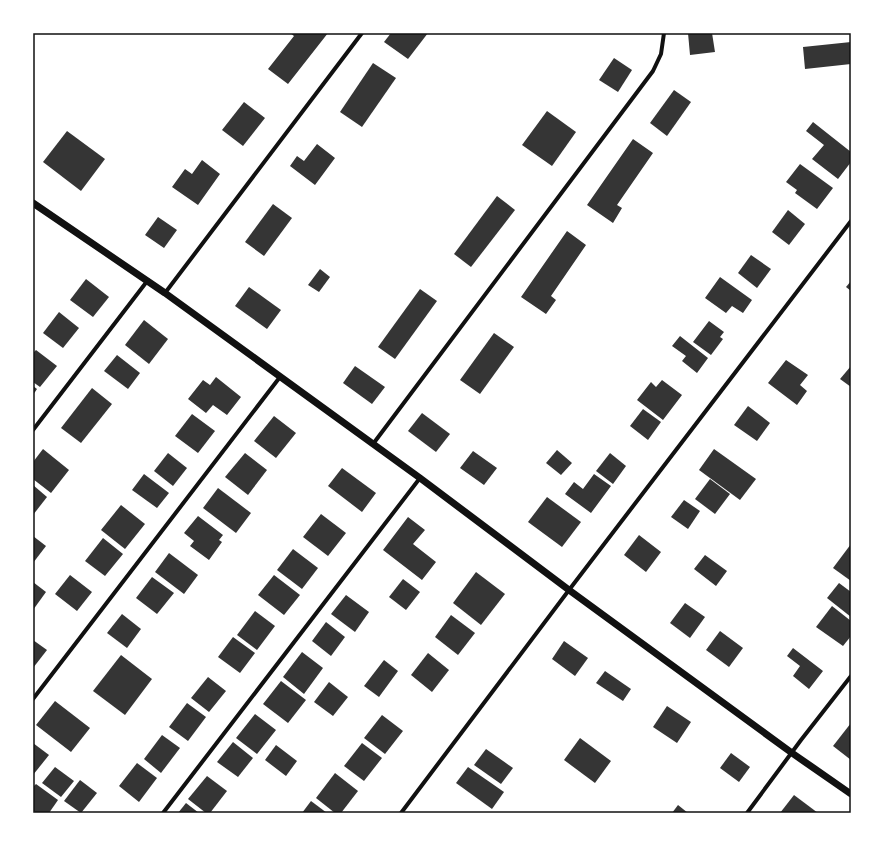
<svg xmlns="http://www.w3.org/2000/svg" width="884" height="846" viewBox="0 0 884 846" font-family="'Fira Sans',sans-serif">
<rect width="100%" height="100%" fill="#fff"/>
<g fill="#353535">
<polygon points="290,33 328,33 288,84 268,69 294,36"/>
<polygon points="391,33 428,33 408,59 384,42"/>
<polygon points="688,33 712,33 715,52 690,55"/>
<polygon points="851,42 851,64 805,69 803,47"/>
<polygon points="614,58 632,70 618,92 599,80"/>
<polygon points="373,63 396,78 362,127 340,112"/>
<polygon points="674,90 691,102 667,136 650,123"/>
<polygon points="244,102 265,118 243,146 222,130"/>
<polygon points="547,111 576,132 552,166 522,145"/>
<polygon points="813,122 851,152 851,162 838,179 812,159 824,145 806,131"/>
<polygon points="67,131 105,159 81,191 43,162"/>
<polygon points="633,139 653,153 617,205 622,208 613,223 587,205"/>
<polygon points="317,144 335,158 315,185 290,166 297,156 304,161"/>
<polygon points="202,160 220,174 198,205 172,187 185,169 192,174"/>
<polygon points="800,164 833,188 817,209 795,193 797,190 786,182"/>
<polygon points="497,196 515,210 471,267 454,254"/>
<polygon points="273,204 292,218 264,256 245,242"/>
<polygon points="788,210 805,224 789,245 772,232"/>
<polygon points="158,217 177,230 164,248 145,235"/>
<polygon points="567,231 586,245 551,296 556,300 546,314 521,297"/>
<polygon points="751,255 771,269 757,288 738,273"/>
<polygon points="320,269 330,277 319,292 308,285"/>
<polygon points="720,277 752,300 743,313 732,306 726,313 705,298"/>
<polygon points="86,279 109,297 93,317 70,300"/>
<polygon points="851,281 851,291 846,287"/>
<polygon points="249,287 281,310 267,329 235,306"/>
<polygon points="420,289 437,301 395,359 378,347"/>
<polygon points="59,312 79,328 63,348 43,333"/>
<polygon points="144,320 168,339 149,364 125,345"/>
<polygon points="709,321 724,332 720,337 723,339 711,355 693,342"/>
<polygon points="494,333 514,347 480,394 460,380"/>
<polygon points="680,336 708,358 697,373 682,361 686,356 672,346"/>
<polygon points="36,350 57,366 40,387 33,382 33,353"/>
<polygon points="117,355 140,373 128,389 104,371"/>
<polygon points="786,360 808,375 800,385 807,391 797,405 768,383"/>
<polygon points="355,366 385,387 372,404 343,383"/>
<polygon points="851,366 851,387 840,379"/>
<polygon points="216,377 241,397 227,415 213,405 206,413 188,399 203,380 210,385"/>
<polygon points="662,380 682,395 663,420 637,400 651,382 656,387"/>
<polygon points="33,386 37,389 33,395"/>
<polygon points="92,388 112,404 81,443 61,428"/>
<polygon points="748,406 770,423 757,441 734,425"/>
<polygon points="643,409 661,422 648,440 630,426"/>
<polygon points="422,413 450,434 436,452 408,431"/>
<polygon points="192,414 215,431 198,453 175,436"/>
<polygon points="274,416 296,433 276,458 254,441"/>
<polygon points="43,449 69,470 51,493 33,479 33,462"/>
<polygon points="714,449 756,479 740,500 699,470"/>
<polygon points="557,450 572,463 561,475 546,463"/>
<polygon points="473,451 497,468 484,485 460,468"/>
<polygon points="168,453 187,468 173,486 154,471"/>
<polygon points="245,453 267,470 248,495 225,477"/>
<polygon points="610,453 626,466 613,484 596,471"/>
<polygon points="342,468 376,493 362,512 328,486"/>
<polygon points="144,474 169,493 157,508 132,490"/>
<polygon points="594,474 611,486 591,513 565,494 574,482 583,489"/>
<polygon points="710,479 730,494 715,514 695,499"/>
<polygon points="33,485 47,497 33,515"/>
<polygon points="218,488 251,513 236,533 203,508"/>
<polygon points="547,497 581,522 562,547 528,522"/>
<polygon points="684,500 700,511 688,529 671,517"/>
<polygon points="121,505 145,524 125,549 101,530"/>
<polygon points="321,514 346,533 328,556 303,537"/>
<polygon points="198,516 223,535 219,540 222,542 209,560 190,546 194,541 184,533"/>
<polygon points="408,517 425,530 413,544 436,562 422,580 383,550"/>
<polygon points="639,535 661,552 646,572 624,555"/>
<polygon points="33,536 46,546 33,563"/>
<polygon points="103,538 123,554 105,576 85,561"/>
<polygon points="851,544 851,581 833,568"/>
<polygon points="293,549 318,568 302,589 277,570"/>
<polygon points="169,553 198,575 184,594 155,572"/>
<polygon points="705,555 727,571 716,586 694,569"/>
<polygon points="476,572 505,594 481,625 453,603"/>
<polygon points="70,575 92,592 77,611 55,594"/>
<polygon points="274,575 300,595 284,615 258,595"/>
<polygon points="152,577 174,593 157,614 136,598"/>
<polygon points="403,579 420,592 406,610 389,597"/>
<polygon points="33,582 46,592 33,610"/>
<polygon points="839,583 851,592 851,617 827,598"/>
<polygon points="346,595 369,612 355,632 331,614"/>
<polygon points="685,603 705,617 690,638 670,623"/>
<polygon points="832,606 851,621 851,636 843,646 816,627"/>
<polygon points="255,611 275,626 257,650 237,635"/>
<polygon points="122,614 141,629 127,648 107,633"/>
<polygon points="451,615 475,633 458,655 435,637"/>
<polygon points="326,622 345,637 331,656 312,641"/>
<polygon points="720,631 743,648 729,667 706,650"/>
<polygon points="233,637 255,653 240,673 218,657"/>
<polygon points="33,640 47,650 33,668"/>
<polygon points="564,641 588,658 575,676 552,659"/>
<polygon points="793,648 823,671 809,689 793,676 800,666 787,656"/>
<polygon points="302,652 323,668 304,694 283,677"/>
<polygon points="428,653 449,670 432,692 411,675"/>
<polygon points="121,655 152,679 125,715 93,691"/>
<polygon points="384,660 398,671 379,697 364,686"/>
<polygon points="605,671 631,689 623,701 596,683"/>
<polygon points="208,677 226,691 209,712 191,698"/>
<polygon points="281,681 306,700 288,723 263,704"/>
<polygon points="329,682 348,697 333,716 314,702"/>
<polygon points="55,701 90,728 71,752 36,725"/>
<polygon points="187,703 206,717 188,741 169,727"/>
<polygon points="667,706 691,722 677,743 653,727"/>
<polygon points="255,714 276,730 257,754 236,738"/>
<polygon points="382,715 403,731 385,754 364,738"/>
<polygon points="851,723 851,760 833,746"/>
<polygon points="162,735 180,748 161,773 144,759"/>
<polygon points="580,738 611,761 595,783 564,760"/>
<polygon points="233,742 253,758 238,777 217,762"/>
<polygon points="33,743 49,755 33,775"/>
<polygon points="362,743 382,758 364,781 344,766"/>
<polygon points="276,745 297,761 286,776 265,760"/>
<polygon points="486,749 513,768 501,784 474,765"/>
<polygon points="731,753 750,767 739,782 720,768"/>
<polygon points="137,763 157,778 139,802 119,786"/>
<polygon points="55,767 74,781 61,797 42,783"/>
<polygon points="468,767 504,792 492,809 456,783"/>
<polygon points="335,773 358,791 341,813 335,813 316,798"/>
<polygon points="207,776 227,791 210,813 206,813 188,799"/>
<polygon points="80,780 97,793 81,813 64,801"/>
<polygon points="36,784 58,800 49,813 36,813 33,810 33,787"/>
<polygon points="794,795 818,813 780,813"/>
<polygon points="311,801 327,813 302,813"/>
<polygon points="186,803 199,813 178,813"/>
<polygon points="678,805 688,813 672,813"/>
</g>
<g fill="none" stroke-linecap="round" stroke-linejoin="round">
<g stroke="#111" stroke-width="4">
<polyline points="165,293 362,33"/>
<polyline points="33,430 148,280"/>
<polyline points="373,444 653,71 661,54 664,33"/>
<polyline points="33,699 280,377"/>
<polyline points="163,813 420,478"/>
<polyline points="401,813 569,590 851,221"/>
<polyline points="747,813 801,740 851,676"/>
</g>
<polyline stroke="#111" stroke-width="7" points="33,203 165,293 420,478 569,590 792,753 851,794"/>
</g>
<rect width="884" height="846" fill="none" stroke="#ffffff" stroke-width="68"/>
<rect x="34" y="34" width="816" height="778" fill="none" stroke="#111" stroke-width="1.5"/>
</svg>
